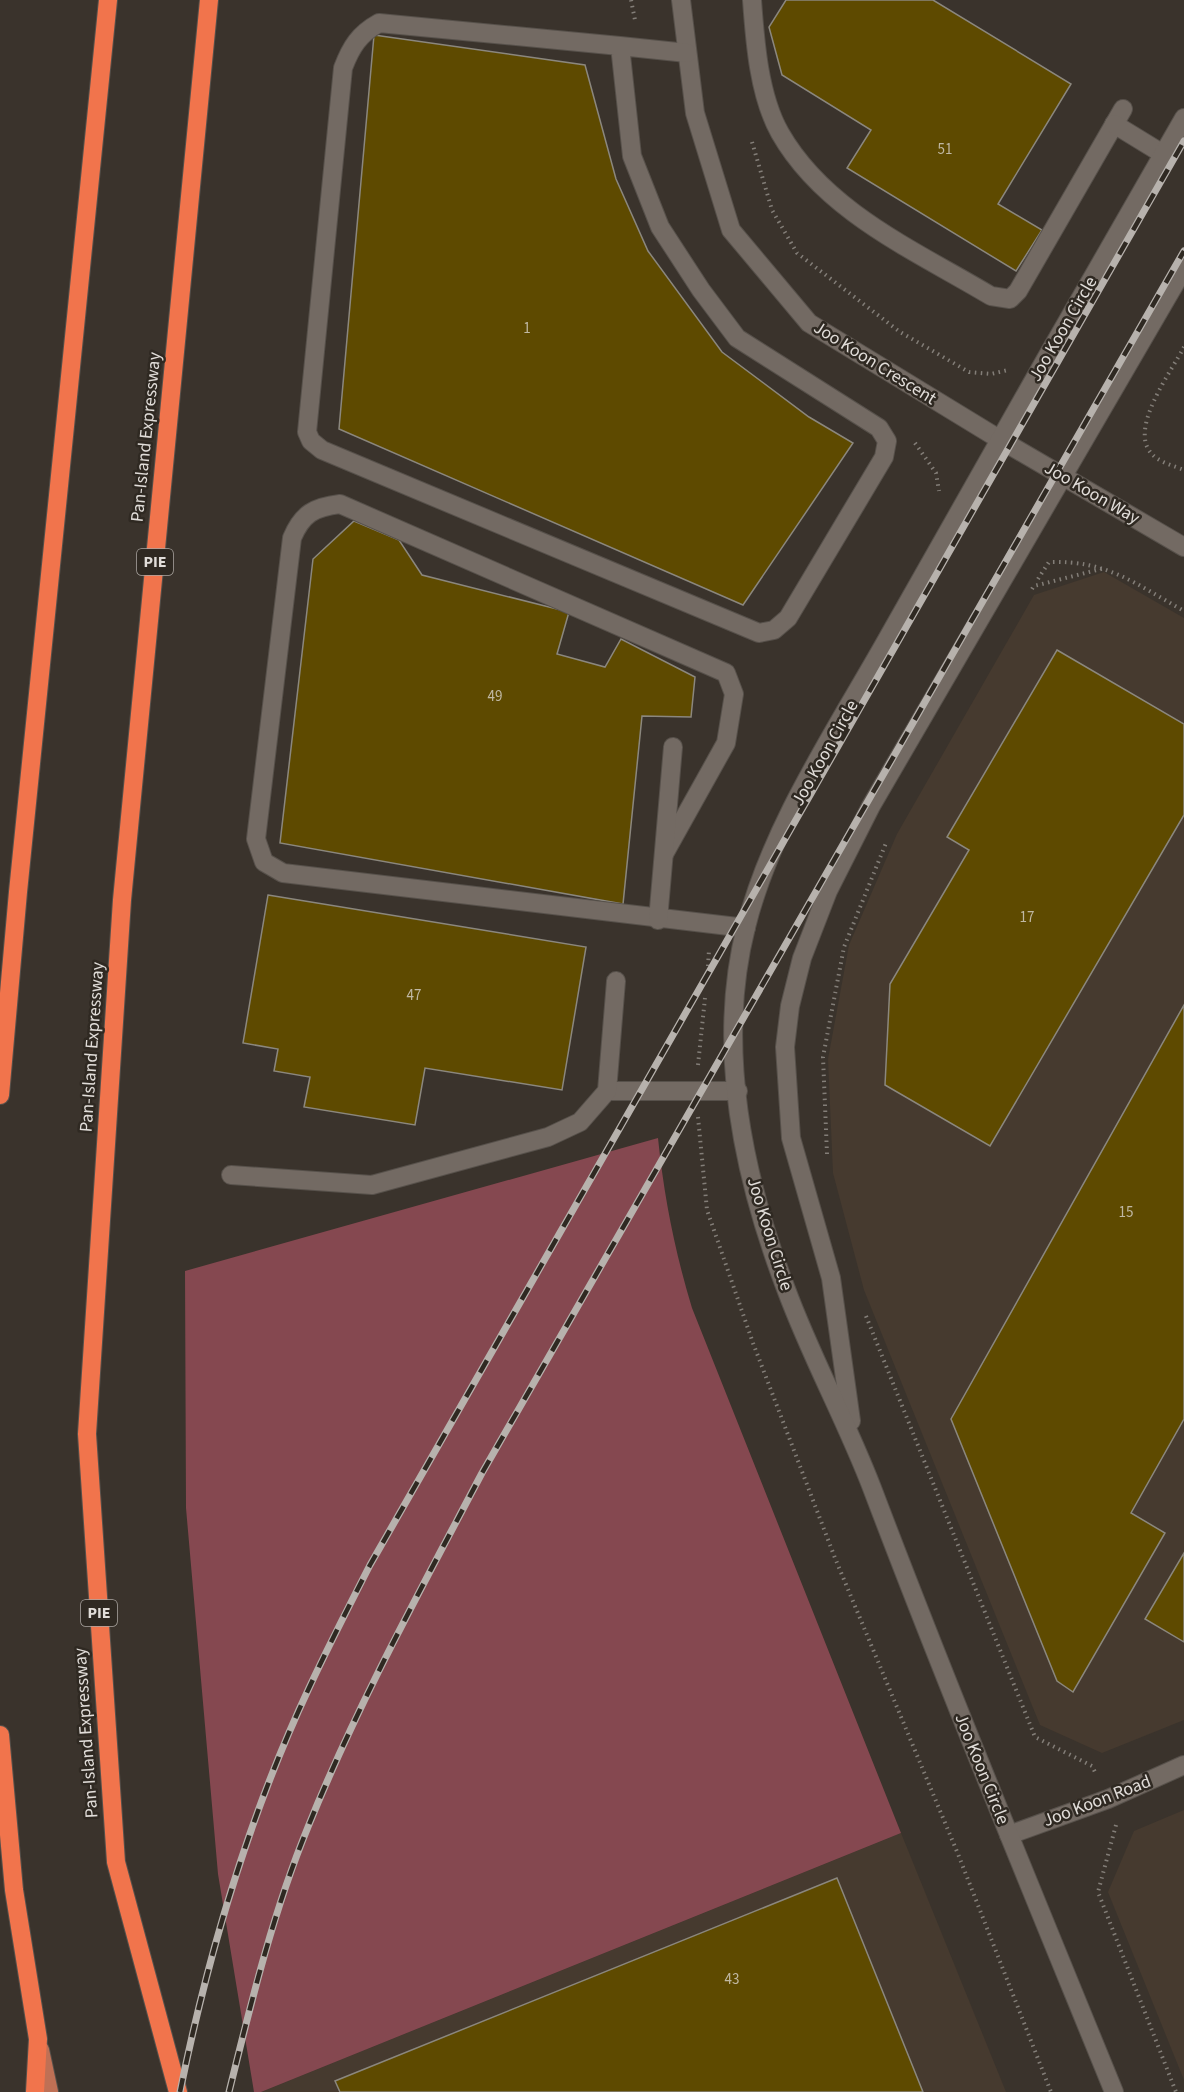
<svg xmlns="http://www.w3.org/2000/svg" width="1184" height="2092" viewBox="0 0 1184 2092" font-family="'Source Sans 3',sans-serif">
<rect width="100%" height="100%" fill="#3a332c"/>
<g fill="#463a2f">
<polygon points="1104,572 1184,618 1184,1720 1102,1753 1040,1725 864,1290 833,1173 828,1059 849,945 897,834 1034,595"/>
<polygon points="1184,1810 1184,2080 1108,1892 1134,1831"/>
<polygon points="901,1833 1006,2092 261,2092"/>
</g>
<path fill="#854850" d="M 658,1138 C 664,1197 675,1252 692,1308 L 901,1833 L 261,2092 L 254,2092 L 218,1874 L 186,1508 L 185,1271 Z"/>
<g fill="#5e4a00" stroke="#8b877e" stroke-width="1.5">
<polygon points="786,0 933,0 1071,84 998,204 1042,230 1016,271 847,168 871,130 782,75 769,27"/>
<polygon points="374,35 585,65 616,179 648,251 722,352 809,417 853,443 743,605 339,429"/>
<polygon points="354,521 399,540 422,575 569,612 557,654 605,667 621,639 695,677 691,717 642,716 623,904 280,843 313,559"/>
<polygon points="1057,650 1184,724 1184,815 990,1146 885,1085 890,984 969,850 947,837"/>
<polygon points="268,895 586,947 562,1090 425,1068 415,1125 304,1107 310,1077 274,1071 278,1049 243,1043"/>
<polygon points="1184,1005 1184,1419 1131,1513 1165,1533 1073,1692 1057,1681 951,1419"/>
<polygon points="1184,1553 1184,1642 1145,1619"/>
<polygon points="837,1878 923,2092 340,2092 335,2081"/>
</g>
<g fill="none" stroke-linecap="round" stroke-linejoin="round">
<g stroke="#57514b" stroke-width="20">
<g id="minor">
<polyline points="681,0 695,113 731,230 809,323 999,439 1184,547"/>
<path d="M 752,0 C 755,42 759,96 780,133 C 825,212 916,251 991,296 L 1010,299 L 1018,291 L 1123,109"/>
<path d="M 620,46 L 632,156 L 660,227 L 701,290 L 737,338 L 879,428 L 887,441 L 884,457 L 788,618 L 774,630 L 759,633 L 322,450 L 311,441 L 307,432 L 343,68 C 351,47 359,34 379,23 L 620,46 L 687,53"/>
<polyline points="1114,124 1163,154"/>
<path d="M 664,854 L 726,743 L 734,694 L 726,673 L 340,504 C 314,507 302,514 292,538 L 256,839 L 264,862 L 283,873 L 746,928"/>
<polyline points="658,920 673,747"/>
<polyline points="607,1091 738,1091"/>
<polyline points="231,1175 372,1185 548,1137 580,1122 607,1091 616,981"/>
<polyline points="851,1421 831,1278 791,1138 785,1047 790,1006 802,958 828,891 871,806 1184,268"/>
<polyline points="1009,1835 1108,1799 1184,1765"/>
<path d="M 1114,2092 C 1032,1891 949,1691 872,1488 C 846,1420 811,1357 786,1289 C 743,1176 716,1046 746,927 C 771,826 838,727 889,636 C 986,463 1085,290 1184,118"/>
</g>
</g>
<g stroke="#57514b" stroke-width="20">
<polyline id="major" points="40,2050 49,2092"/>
</g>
<g stroke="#57514b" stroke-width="20">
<g id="highway">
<polyline points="0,1095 18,892 108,0"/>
<polyline points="0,1735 14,1890 38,2039 35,2092"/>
<polyline points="178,2092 116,1862 87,1434 122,900 209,0"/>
</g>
</g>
<g stroke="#837e78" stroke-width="4" stroke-dasharray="1.5 4.5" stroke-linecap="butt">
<polyline points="631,0 635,20"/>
<polyline points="752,142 772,210 797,253 900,332 969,372 991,374 1008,370"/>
<path d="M 1184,347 C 1171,372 1129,428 1151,453 C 1158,462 1174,466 1184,470"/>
<polyline points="915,443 936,473 939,491"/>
<path d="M 1038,579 L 1049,562 C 1107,560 1136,584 1184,611"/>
<polyline points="1032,589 1034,586 1105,568"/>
<polyline points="708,966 709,950"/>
<polyline points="698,1065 705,998"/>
<polyline points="698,1117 707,1210 753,1343 835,1558 958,1854 1051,2092"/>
<polyline points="827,1154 823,1057 844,947 886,843"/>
<polyline points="866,1316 1035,1737 1092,1766 1096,1774"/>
<polyline points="1116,1825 1098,1892 1176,2092"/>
</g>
<use href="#minor" stroke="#736a63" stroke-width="18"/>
<use href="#major" stroke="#bf7055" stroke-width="18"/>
<use href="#highway" stroke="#f1744c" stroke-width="18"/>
<g stroke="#b7b2ad" stroke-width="7">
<g id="rail">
<path d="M 180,2092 C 208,1954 249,1816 309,1688 C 328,1647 349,1606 370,1565 L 1184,141"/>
<path d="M 229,2092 C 251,2003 273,1912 308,1827 C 357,1705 421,1589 482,1473 L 1184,251"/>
</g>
</g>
<use href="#rail" stroke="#2f2922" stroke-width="4.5" stroke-dasharray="14" stroke-linecap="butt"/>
</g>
<g text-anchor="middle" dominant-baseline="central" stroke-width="5" stroke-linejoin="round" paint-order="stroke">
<g font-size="15" fill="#c0b8a3">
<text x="945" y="149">51</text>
<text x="527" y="328">1</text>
<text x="495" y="696">49</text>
<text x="1027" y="917">17</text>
<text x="414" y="995">47</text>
<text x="1126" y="1212">15</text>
<text x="732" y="1979">43</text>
</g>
<g fill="#2f2922" stroke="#aca7a2" stroke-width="1.5">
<rect x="137" y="549" width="36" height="26" rx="4.5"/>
<rect x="81" y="1600" width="36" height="26" rx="4.5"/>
</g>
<g font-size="16" font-weight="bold" fill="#e1ddd9">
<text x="155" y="562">PIE</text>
<text x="99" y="1613">PIE</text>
</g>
<g font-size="18" fill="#e1ddd9" stroke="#2f2922">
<text transform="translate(1063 329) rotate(-60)">Joo Koon Circle</text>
<text transform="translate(875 363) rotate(32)">Joo Koon Crescent</text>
<text transform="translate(146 437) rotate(-84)">Pan-Island Expressway</text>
<text transform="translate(1092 493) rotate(30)">Joo Koon Way</text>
<text transform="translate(825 753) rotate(-61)">Joo Koon Circle</text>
<text transform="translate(92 1047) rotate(-86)">Pan-Island Expressway</text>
<text transform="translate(770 1234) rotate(73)">Joo Koon Circle</text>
<text transform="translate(86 1733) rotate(-94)">Pan-Island Expressway</text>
<text transform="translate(982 1769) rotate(68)">Joo Koon Circle</text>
<text transform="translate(1097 1801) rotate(-21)">Joo Koon Road</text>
</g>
</g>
</svg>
